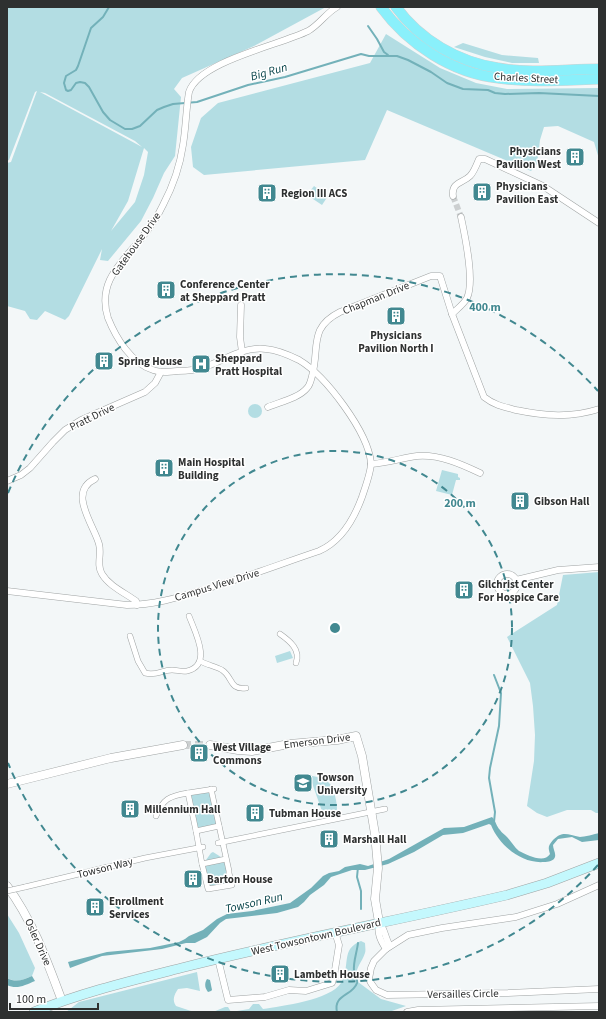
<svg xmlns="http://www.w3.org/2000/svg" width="606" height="1019" viewBox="0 0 606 1019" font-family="'Source Sans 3',sans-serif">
<rect width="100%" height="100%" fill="#f3f7f8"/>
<g fill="#b3dde3" fill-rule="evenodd">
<path d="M 7,7 L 326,7 L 254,46 L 182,78 L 174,89 L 181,97 L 175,156 L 164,173 L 153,198 L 141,221 L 108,261 L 100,260 L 102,249 L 69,316 L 65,320 L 45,311 L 37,320 L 30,319 L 25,311 L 7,306 L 7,163 L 11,162 L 37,91 L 35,92 L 9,160 L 7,161 ZM 40,92 L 45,93 L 135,141 L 142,147 ZM 144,148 L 148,152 L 144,175 L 135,202 L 111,231 L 128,201 Z"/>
<polygon points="386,34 440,68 476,83 507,89 599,88 599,159 594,142 558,126 544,127 540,140 537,164 531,171 387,110 365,160 204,175 193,167 191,147 201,118 218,103 370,63"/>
<polygon points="463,43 502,55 538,58 539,63 512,63 485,57 454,47"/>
<polygon points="314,186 328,196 322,205 307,195"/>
<circle cx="255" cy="411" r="7"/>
<polygon points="442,470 458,474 458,477 460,478 460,480 456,480 452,495 436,491"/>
<polygon points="599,572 599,813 596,813 591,810 567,810 547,817 537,813 527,806 534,761 535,735 533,706 530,683 507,637 557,605 563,575"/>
<polygon points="290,651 293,658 277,663 275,656"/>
<path d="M 312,776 C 329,779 333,784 336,800 C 337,807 338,810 335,816 L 329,817 L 324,817 L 311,780 Z"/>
<polygon points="211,791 218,826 196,830 189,795"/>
<polygon points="213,852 221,857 220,858 208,861 206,860 211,853"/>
<polygon points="225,861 230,884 209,888 205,865"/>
<path d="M 7,914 L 19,933 L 35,968 L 32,976 C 22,980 18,983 7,978 Z"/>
<path d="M 361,941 L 365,943 C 365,946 366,950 365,953 C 361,965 353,969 358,982 L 381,999 L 406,1006 L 389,1012 L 213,1012 L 225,1007 L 228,1007 L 231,1012 L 249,1009 L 253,1004 L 259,1004 L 263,1009 C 282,1006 330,1000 341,983 C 351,966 340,949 361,941 Z"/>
<path d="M 197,972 L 200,991 L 187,988 L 178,989 C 174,995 172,1000 176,1006 L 194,1012 L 66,1012 L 79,1002 Z"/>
</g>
<g fill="#73b1b9">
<path d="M 492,817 C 496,821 496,826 500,830 C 502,833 504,834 507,837 C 511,841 514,847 519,851 C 527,855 544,864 550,854 C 548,847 548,846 553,840 C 563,830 568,835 580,837 C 584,837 595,834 599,833 L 599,840 L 582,842 L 572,837 L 558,839 L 553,845 C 553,849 556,853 555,857 C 554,861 548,862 544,862 C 521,864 499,845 491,825 L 489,824 L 463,833 L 443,835 L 414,852 L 388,864 L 365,870 L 352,870 L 331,877 L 324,885 L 310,895 L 304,902 L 298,907 L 277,913 L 226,919 L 220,923 L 207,937 L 195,943 L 186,943 L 162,949 L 102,956 L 70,968 L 68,962 L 107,952 L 150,948 L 179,942 L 185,939 L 189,936 L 203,930 L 217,919 L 227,914 L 252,911 L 290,903 L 311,888 L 323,876 L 329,873 L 339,871 L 345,867 L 360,864 L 368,866 L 389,859 L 444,828 L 464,827 Z"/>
<path d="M 32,976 L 35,981 C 25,985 17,990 7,985 L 7,978 C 16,983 23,980 32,976 Z"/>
<path d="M 207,979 L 210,980 L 212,990 L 211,991 L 208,992 C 205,988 204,984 207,979 Z"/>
</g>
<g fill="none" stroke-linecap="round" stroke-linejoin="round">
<g stroke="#73b1b9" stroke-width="2">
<polyline points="109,7 103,17 91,28 78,66 76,70 66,76 64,83 66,90 68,91 71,90 76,83 80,82 85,83 89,87 103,112 110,120 125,129 132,129 140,126 157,110 164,107 173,104 197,102 248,85 285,77 361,54 369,56 397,56 408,60 431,72 447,83 463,89 488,90 495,93 505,94 539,93 599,96"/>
<polyline points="368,26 377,39 384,52 388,55"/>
<polyline points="494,822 495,812 489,778 490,768 499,726 501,693 494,675"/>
<polyline points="358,867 357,877 361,891 361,909"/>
<path d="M 337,1012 C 333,994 353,996 357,983 C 358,979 355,975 354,971 C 353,962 357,952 358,943"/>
</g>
<polyline stroke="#cccfd0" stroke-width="6" stroke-dasharray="6 3" stroke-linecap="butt" points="453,196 461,217"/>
<polyline stroke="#cccfd0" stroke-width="8" stroke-dasharray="8 4" stroke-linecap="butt" points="183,745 210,745"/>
<g stroke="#9fa3a3" stroke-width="6">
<g id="pedestrian">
<path d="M 280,634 C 290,641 301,650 296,663"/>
<path d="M 130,636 L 138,661 L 145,673 C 157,676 161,670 172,670 C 177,670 182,672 187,671 C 213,665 195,632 189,616"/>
<path d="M 200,661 C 207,665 215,666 222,670 C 233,677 229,690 246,688"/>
<polyline points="211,789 229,871"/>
<polyline points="214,789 188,793 196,831 219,826"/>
<path d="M 156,816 C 163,799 169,796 188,793"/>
<polyline points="196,831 202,864"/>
<polyline points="218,843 385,809"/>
<polyline points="205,876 202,864 226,859"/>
<polyline points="205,877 208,889 232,885 229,873"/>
<polyline points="25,887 145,858 203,847"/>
</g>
</g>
<g stroke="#9fa3a3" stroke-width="7">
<g id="minor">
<path d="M 453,196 C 451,182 463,183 470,176 C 474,172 477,164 479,159 L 485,159 L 543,186 L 599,223"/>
<polyline points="241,305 240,337 242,352"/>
<path d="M 452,314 C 457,309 464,304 467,298 C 475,281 465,236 461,217"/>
<path d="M 268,407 C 280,402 299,398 307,388 C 310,385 311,380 312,376 C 320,348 308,328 340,312 L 431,276 L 440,276 L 452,314 L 484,397 C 494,405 504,407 516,410 C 545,416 571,418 599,409"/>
<path d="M 371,464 C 387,463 402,458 417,456 C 439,454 461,464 480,473"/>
<path d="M 95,479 C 67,492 94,525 99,544 C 102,555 96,564 102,574 C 109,586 125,593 136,601 L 137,605"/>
<polyline points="7,481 21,475 30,468 53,442 65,430 81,420 145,392 155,383 161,372"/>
<circle cx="507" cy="584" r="10"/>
<polyline points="516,580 558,570 599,567"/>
<path d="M 7,591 L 127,605 C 153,605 177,598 202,590 C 242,579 280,564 319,551 C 342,541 354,519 362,497 C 365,488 371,472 371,463 C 368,432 326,376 299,360 C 289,355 277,350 266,349 C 244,346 225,360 205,367 C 196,370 187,371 178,371 C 169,372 161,373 153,370 C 131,363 116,338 108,318 C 97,283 120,264 140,240 C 149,229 157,218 163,205 C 173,186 180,166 183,145 C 186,127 186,109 189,92 C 199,61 280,45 308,31 C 319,25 326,13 337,7"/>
<polyline points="599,885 557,904 516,917 442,928 408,935 386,949 374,961 371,968 369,979 371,983 376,990 387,995 508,993 599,989"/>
<path d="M 379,922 C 377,933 380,940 386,949"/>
<path d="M 379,922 C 385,929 385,938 390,946"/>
<polyline points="218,959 228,1000 265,997 289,990 306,991 332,983 334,976 339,945 335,932"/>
<polyline points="407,1012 418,1010 599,1006"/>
</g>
</g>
<g stroke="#9fa3a3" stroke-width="9">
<g id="tertiary">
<polyline points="210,745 238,750 252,751 289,744 337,740 356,736 362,756 375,834 378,868 375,899 379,922"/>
<polyline points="7,784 111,758 183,745"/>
<path d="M 7,886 C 33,921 47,961 62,1001"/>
</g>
</g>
<g stroke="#9fa3a3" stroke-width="10">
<path id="secondary" d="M 34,1012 C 83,992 134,980 185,967 C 292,940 400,920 507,895 L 547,883 L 599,863"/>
</g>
<g stroke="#d1d1d1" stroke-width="11">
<g id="primary">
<path d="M 381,7 C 408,44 452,73 498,78 C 531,83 566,80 599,79"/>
<path d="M 396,7 C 420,40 458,62 498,68 C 531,74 566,69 599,69"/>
</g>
</g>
<use href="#pedestrian" stroke="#fff" stroke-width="5"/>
<use href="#minor" stroke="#fff" stroke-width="6"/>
<use href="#tertiary" stroke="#fff" stroke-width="8"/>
<use href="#secondary" stroke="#c4f8fd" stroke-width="9"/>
<use href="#primary" stroke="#8af0fb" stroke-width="10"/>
<g stroke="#9fa3a3" stroke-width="6" stroke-linecap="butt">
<polyline id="pedestrian-bridge" points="7,891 25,887"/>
</g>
<use href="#pedestrian-bridge" stroke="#fff" stroke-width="5"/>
</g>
<g fill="none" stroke="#418890" stroke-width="2" stroke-dasharray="7 5">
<circle cx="335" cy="628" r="177"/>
<path d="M598 865A354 354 0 0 1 8 763M8 493A354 354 0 0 1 598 391"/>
</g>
<defs>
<g id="building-square" transform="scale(1)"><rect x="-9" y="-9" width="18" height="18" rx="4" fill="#418890" stroke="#fff"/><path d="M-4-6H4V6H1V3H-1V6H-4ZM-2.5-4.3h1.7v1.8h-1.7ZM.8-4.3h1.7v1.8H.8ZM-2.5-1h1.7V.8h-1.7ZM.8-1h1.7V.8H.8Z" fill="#fff"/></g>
<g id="hospital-square" transform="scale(1)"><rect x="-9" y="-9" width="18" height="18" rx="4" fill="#418890" stroke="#fff"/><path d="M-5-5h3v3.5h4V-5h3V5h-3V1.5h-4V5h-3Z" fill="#fff"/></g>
<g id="university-square" transform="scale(1)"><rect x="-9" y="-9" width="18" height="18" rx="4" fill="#418890" stroke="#fff"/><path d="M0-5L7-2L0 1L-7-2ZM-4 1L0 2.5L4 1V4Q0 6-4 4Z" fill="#fff"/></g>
</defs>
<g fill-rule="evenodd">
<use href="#building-square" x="575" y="157"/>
<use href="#building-square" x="482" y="192"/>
<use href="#building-square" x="267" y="193"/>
<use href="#building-square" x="166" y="290"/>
<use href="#building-square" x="396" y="316"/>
<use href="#building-square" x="104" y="361"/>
<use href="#hospital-square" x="201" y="364"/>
<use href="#building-square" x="164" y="468"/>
<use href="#building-square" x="520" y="501"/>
<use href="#building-square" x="464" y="590"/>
<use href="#building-square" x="199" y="753"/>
<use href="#university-square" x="303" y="783"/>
<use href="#building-square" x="130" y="809"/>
<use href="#building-square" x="255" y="813"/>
<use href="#building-square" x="329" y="839"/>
<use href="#building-square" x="193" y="879"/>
<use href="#building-square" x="95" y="907"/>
<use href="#building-square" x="280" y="974"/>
</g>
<g text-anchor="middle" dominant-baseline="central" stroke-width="3" stroke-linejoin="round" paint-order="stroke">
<g font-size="11" fill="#2e3030" stroke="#fff">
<text transform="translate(526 78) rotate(3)">Charles Street</text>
<text transform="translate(136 244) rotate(-54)">Gatehouse Drive</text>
<text transform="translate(376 298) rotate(-22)">Chapman Drive</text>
<text transform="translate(92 417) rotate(-26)">Pratt Drive</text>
<text transform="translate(217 585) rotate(-17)">Campus View Drive</text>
<text transform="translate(317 741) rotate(-7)">Emerson Drive</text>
<text transform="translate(105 868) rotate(-14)">Towson Way</text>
<text transform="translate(316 937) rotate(-13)">West Towsontown Boulevard</text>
<text transform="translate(38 942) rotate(66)">Osler Drive</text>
<text transform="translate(463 994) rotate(-1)">Versailles Circle</text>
</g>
<g font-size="11" font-weight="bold" fill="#2e3030" stroke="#fff" text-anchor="start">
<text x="561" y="151" text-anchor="end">Physicians<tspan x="561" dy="13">Pavilion West</tspan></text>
<text x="496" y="186">Physicians<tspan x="496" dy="13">Pavilion East</tspan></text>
<text x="281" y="193">Region III ACS</text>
<text x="180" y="284">Conference Center<tspan x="180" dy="13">at Sheppard Pratt</tspan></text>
<text x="396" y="335" text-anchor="middle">Physicians<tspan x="396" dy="13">Pavilion North I</tspan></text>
<text x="215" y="358">Sheppard<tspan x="215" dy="13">Pratt Hospital</tspan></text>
<text x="118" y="361">Spring House</text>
<text x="178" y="462">Main Hospital<tspan x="178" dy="13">Building</tspan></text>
<text x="534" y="501">Gibson Hall</text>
<text x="478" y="584">Gilchrist Center<tspan x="478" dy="13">For Hospice Care</tspan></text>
<text x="213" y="747">West Village<tspan x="213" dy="13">Commons</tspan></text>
<text x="317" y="777">Towson<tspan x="317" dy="13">University</tspan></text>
<text x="144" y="809">Millennium Hall</text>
<text x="269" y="813">Tubman House</text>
<text x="343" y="839">Marshall Hall</text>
<text x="207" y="879">Barton House</text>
<text x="109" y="901">Enrollment<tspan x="109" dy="13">Services</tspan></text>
<text x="294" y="974">Lambeth House</text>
</g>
<g font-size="12" font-style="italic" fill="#003f45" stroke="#fff">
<text transform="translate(269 72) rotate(-16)">Big Run</text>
<text transform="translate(254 903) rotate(-13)">Towson Run</text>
</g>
</g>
<circle cx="335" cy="628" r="6" fill="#418890" stroke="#fff" stroke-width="2"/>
<g font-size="12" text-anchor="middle" font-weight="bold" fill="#418890" stroke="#fff" stroke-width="3" stroke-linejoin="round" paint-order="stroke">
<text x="485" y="311">400 m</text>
<text x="460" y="507">200 m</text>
</g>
<rect width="606" height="1019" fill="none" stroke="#2e3030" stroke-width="16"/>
<path d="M10 1003v6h88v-6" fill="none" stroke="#2e3030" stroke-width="2"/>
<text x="16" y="1003" font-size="12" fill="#2e3030" stroke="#ffffff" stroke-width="3" paint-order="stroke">100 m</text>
</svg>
